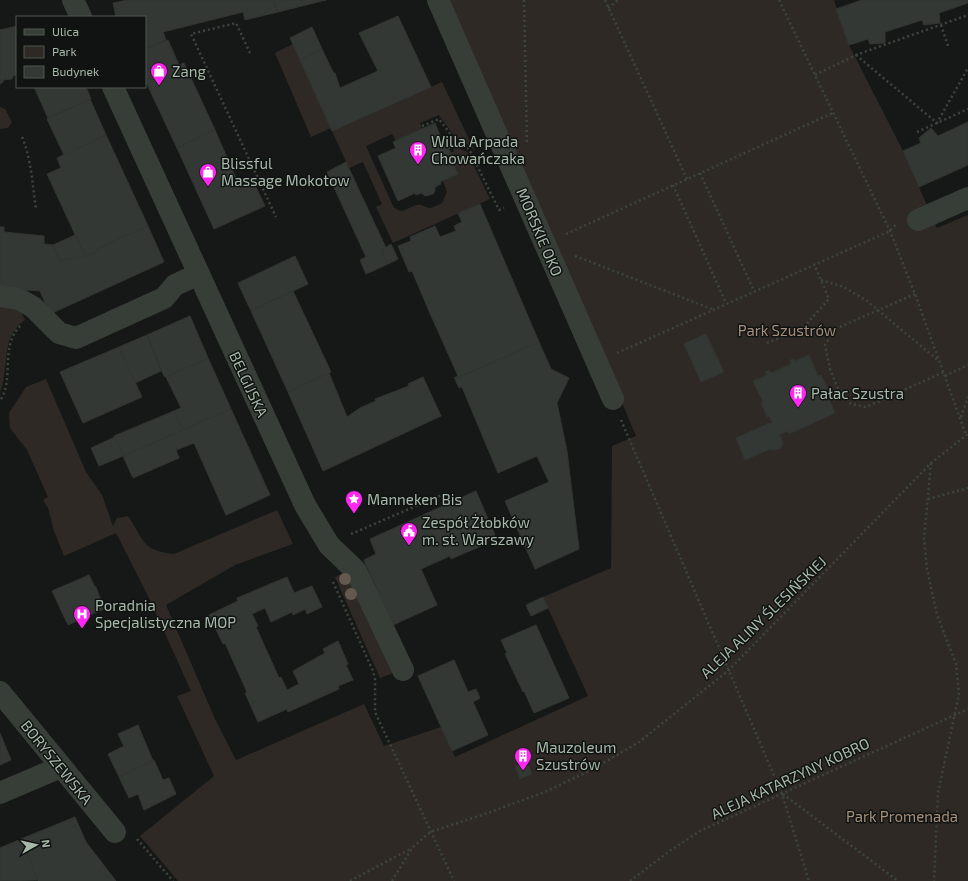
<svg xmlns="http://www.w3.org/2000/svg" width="968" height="881" viewBox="0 0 968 881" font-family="'Exo 2',sans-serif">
<rect width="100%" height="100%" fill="#161817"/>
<g fill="#2e2924">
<path d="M 447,0 L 834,0 L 849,45 L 903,151 L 937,228 L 968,215 L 968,881 L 178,881 L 140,836 L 214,776 L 177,696 L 191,691 L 148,596 L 116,533 L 64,556 L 54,531 L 48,508 L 43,500 L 48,497 L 27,450 L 10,428 L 9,413 L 26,387 L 46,379 L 86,472 L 102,495 L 113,526 L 117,518 L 128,516 C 145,541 141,550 174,554 L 277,510 L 293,544 L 235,565 L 166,605 L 215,719 L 236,760 L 364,704 L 384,746 L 441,727 L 455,757 L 588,696 L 543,597 L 611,568 L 612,446 L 636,436 L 561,259 Z"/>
<polygon points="293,44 331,128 311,137 275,53"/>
<path d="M 442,82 L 475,152 L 469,145 L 458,141 L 439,115 L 420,123 L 422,129 L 396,141 L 392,134 L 366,146 L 393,206 C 403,218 411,203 421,205 C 425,206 427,208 431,208 L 442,203 L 447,192 L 443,181 L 457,174 L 449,154 L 454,151 L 453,149 L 457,147 L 467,152 L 490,199 L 393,243 L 376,207 L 382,204 L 363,162 L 349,168 L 332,131 Z"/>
<polygon points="0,107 5,109 12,122 8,128 0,129"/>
<path d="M 0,305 L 20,310 L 25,320 C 0,337 10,365 0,393 Z"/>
<polygon points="348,571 393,673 380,678 335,577"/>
</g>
<g fill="#333834" stroke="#303532">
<polygon points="128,0 273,0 278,12 245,20 243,12 163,32 166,40 145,49 145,17 116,17 113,3"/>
<polygon points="273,0 326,0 278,12"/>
<polygon points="862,0 968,0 968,3 939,13 940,23 924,25 922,20 885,32 885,43 870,44 868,39 849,45 836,9"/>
<polygon points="398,16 431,87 332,131 300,60 322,49 333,72 335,73 340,88 378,71 359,33"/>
<polygon points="17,26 17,75 13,76 12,79 3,80 3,82 0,84 0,30"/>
<polygon points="312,27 322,49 300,60 290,38"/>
<polygon points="168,40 179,65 184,63 215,130 177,148 145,80 147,79 145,75 145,49"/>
<polygon points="34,87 86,87 91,99 48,118"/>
<polygon points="90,99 106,135 64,155 47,119"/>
<polygon points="968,122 968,165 919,187 903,151 921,143 919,138 931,128 938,136"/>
<polygon points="435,123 443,143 445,142 451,153 449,154 458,174 440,182 441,184 435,187 435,191 433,194 425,196 421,193 416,195 415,193 398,201 378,156 396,148 393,142"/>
<polygon points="215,130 239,185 252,179 265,206 214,229 177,148"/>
<polygon points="106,135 148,226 97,249 98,251 92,254 85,256 47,174 61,168 57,158"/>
<polygon points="346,162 386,248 382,250 388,264 366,274 360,260 366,257 327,172"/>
<polygon points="480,204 539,342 455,379 454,378 458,376 429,311 412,271 409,272 398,246 411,241 410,237 435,226 440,237 456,231 454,226 462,222 458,213"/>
<polygon points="148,226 164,262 50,314 40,291 0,288 0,227 4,227 4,232 44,236 44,244 53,245 60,261 92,254 98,251 97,249"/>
<polygon points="75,235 85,256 60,261 53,245"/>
<polygon points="391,244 398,259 388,264 382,250"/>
<polygon points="295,256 308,284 251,311 238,283"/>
<polygon points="293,291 331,372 288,392 251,311"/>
<polygon points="190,316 208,358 166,377 164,376 147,335"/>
<polygon points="706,334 724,372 701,382 684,344"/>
<polygon points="147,335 161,371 135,383 119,347"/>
<polygon points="539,342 551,369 569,378 557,403 567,451 579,549 535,569 505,501 549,482 537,456 498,473 462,387 459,388 455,379"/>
<polygon points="119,347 142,397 83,423 60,372"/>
<polygon points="809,355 818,376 821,375 828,389 825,390 835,413 789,434 787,431 777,436 781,437 783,443 781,448 775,450 770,449 745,460 736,438 772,422 769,416 767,417 761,403 763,402 753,381 767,375 765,372 769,370 771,373 791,364 790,360 794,359 795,361"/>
<polygon points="208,358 231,409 183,430 174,411 181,408 166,377"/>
<polygon points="329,373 347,417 360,408 376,401 375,399 409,386 408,384 423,377 441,416 323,471 288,392"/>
<polygon points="231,409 270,495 226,515 194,443 176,450 179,458 133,478 123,456"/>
<polygon points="174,411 183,430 123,456 114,436"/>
<polygon points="115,437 123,456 99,466 91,448"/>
<polygon points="476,491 495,535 486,539 488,543 451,559 450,556 421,569 437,605 393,625 364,560 376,554 370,539"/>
<polygon points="89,575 95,587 96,587 104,609 68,625 52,591"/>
<polygon points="287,577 294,593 312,586 322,607 307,614 305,609 293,615 292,612 271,622 265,608 252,614 258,626 256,627 279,678 281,677 287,690 299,684 293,671 325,653 323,649 338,641 348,664 346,665 353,680 338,686 339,689 288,712 287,709 258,722 245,693 247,692 225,643 223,644 209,615 238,601 237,598"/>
<polygon points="543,597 548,608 531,616 526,605"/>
<polygon points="536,625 569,698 534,713 524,691 523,692 505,654 507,653 501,640"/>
<polygon points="454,660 468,692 476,689 480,698 473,702 488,735 452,751 418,676"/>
<polygon points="138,725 153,761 119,777 108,754 124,746 118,734"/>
<polygon points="0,733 11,760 0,765"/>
<polygon points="154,760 163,780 169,778 176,794 144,810 138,794 129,798 119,777"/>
<polygon points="527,762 532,774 520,779 515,767"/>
<polygon points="75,817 86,842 116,881 39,881 38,880 21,839"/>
<polygon points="21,839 38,880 0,881 0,848"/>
</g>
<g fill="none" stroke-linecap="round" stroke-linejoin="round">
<g stroke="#3d453e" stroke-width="2.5" stroke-dasharray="2 3" stroke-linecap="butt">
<polyline points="524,0 527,144"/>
<polyline points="605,0 687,179"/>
<polyline points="779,0 890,231 915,294 966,435"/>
<polyline points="608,8 618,0"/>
<polyline points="941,25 948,46"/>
<polyline points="250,53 236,23 191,34 276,217"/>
<polyline points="856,55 937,123 968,68"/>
<polyline points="815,75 856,55 968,15"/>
<polyline points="422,126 439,119 458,144"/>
<polyline points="917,132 968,109"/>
<path d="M 22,137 C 32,161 32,184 36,209"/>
<path d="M 448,148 C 457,145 462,143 469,149 L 499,210 L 504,208"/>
<polyline points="700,173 754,291"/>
<polyline points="673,185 726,303"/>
<polyline points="566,234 833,113"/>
<polyline points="575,256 712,309"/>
<polyline points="821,280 844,287 867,301 939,361"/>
<polyline points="915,294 835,329 825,345 830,369 837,387 851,404 866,407 944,372"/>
<polyline points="767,343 802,329 829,299 814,264"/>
<polyline points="617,353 890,231 897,223"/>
<polyline points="945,376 968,365"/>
<path d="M 1,399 C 14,378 0,347 20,326"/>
<polyline points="961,417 968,397"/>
<polyline points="621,420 782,794 809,881"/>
<polyline points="931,463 924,539 927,569 937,615 956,664 959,694 938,793 934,881"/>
<polyline points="928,499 968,488"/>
<polyline points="351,534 444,494"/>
<polyline points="333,582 373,671 375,679 375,712 454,881"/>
<polyline points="783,794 898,881"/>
<polyline points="137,839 173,881"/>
<polyline points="350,881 412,848"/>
<polyline points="392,881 412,848 430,832 491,812 547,791 593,769 639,742 729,670 931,463 968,434"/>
<polyline points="630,881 671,850 700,831 968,709"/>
</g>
<g stroke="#373e38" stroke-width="22">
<polyline points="73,0 81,17"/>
<polyline points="438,0 613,399"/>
<polyline points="113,87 305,505 329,545 356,571 403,670"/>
<polyline points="918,220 968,198"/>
<polyline points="0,296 19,299 33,307 59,333 76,338 164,298 175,285 199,274"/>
<polyline points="0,692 115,832"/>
<polyline points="0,793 61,767"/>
</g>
</g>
<g fill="#65594f">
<circle cx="345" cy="579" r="6"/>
<circle cx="351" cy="594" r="6"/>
</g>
<defs>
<g id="shop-pin" transform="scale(0.9)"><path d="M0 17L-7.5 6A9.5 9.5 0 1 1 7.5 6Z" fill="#ff28f3" stroke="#111312"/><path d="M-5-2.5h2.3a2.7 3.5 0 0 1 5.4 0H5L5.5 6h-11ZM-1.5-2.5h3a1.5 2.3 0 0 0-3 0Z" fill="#fff"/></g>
<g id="building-pin" transform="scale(0.9)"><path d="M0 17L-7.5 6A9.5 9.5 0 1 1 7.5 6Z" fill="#ff28f3" stroke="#111312"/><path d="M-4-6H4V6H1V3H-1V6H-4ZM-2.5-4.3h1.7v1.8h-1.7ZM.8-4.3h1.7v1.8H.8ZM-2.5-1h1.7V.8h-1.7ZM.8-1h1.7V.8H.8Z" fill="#fff"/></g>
<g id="sight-pin" transform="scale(0.9)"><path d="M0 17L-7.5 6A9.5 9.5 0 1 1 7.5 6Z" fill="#ff28f3" stroke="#111312"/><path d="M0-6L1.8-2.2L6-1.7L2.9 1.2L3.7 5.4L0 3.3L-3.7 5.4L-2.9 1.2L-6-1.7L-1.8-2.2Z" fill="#fff"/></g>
<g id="civic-pin" transform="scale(0.9)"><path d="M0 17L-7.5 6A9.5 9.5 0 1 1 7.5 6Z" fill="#ff28f3" stroke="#111312"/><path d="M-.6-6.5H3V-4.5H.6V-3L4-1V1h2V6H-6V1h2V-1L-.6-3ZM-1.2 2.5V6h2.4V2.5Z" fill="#fff"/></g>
<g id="hospital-pin" transform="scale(0.9)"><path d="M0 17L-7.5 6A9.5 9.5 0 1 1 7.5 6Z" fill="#ff28f3" stroke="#111312"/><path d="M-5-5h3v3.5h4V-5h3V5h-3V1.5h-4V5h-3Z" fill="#fff"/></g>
</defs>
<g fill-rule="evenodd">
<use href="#shop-pin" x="159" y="71"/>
<use href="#building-pin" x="418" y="150"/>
<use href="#shop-pin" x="208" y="172"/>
<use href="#building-pin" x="798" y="393"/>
<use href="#sight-pin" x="354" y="499"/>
<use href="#civic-pin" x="409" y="531"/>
<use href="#hospital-pin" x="82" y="614"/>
<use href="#building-pin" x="523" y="756"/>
</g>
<g text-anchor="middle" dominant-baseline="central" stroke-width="3" stroke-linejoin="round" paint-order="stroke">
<g font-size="15" fill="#a7baa9" stroke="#111312" text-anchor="start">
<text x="172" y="71">Zang</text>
<text x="431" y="141">Willa Arpada<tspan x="431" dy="17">Chowańczaka</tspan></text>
<text x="221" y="163">Blissful<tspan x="221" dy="17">Massage Mokotow</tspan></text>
<text x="811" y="393">Pałac Szustra</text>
<text x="367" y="499">Manneken Bis</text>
<text x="422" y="522">Zespół Żłobków<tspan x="422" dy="17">m. st. Warszawy</tspan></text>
<text x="95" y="605">Poradnia<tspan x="95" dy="17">Specjalistyczna MOP</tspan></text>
<text x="536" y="747">Mauzoleum<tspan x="536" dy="17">Szustrów</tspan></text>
</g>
<g font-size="15" fill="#a7baa9" stroke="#111312">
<text transform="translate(540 232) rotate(67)">MORSKIE OKO</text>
<text transform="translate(249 384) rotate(65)">BELGIJSKA</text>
<text transform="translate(763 617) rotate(-44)">ALEJA ALINY ŚLESIŃSKIEJ</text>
<text transform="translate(57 762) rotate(51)">BORYSZEWSKA</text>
<text transform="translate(790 778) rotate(-25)">ALEJA KATARZYNY KOBRO</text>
</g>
<g font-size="15" fill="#a68f7c" stroke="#111312">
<text x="787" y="330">Park Szustrów</text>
<text x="902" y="816">Park Promenada</text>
</g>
</g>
<rect x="16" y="16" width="130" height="72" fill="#111312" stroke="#4d564e"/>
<rect x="24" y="29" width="20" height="6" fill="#373e38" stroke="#4d564e"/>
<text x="52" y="36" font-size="12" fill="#a7baa9">Ulica</text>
<rect x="24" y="46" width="20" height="12" fill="#2e2924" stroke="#4d564e"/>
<text x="52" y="56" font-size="12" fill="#a7baa9">Park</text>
<rect x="24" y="66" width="20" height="12" fill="#333834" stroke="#4d564e"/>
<text x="52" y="76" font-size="12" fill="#a7baa9">Budynek</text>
<g transform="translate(36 845) rotate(82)" stroke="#111312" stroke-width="3" paint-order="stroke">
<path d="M0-3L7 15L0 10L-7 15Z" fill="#a7baa9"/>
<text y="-6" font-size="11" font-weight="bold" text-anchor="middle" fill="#a7baa9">N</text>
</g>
</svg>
